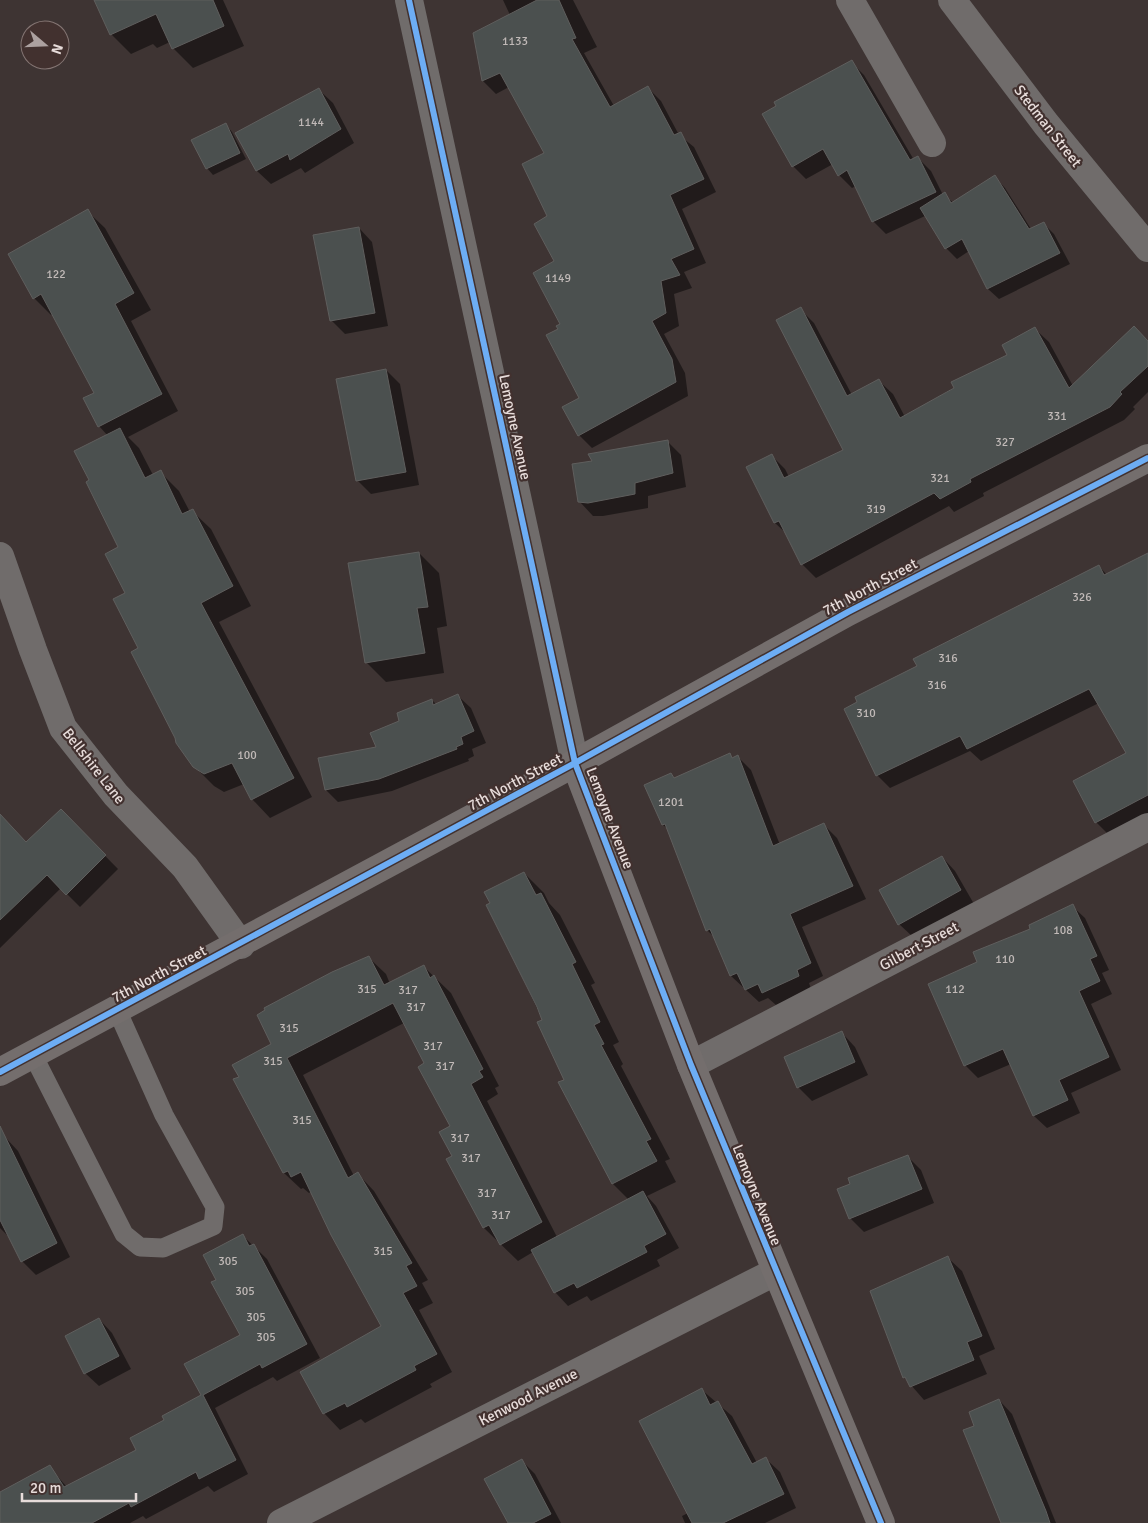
<svg xmlns="http://www.w3.org/2000/svg" width="1148" height="1523" viewBox="0 0 1148 1523" font-family="Signika,sans-serif">
<rect width="100%" height="100%" fill="#3e3433"/>
<g fill="#0007">
<polygon points="95,0 223,0 244,46 193,68 173,48 170,42 157,48 153,44 131,54 111,34"/>
<polygon points="503,0 573,0 597,47 584,53 614,106 648,88 661,101 679,135 694,147 716,192 682,209 706,263 684,272 692,288 674,294 679,326 664,334 685,373 688,396 592,448 579,435 581,398 559,330 562,324 549,217 546,153 509,87 496,94 483,81 474,33 510,15"/>
<polygon points="851,62 864,75 914,160 918,158 931,171 943,195 954,203 995,177 1005,188 1031,229 1043,223 1054,234 1070,264 999,299 988,289 969,251 957,259 946,248 925,216 886,234 873,221 856,186 852,188 839,175 833,164 806,179 793,166"/>
<polygon points="319,90 333,103 354,143 305,173 301,168 271,184 257,171 237,134"/>
<polygon points="226,125 232,132 246,159 213,175 207,168"/>
<polygon points="87,211 105,228 151,310 131,321 178,411 128,437 139,448 153,475 160,472 179,491 190,512 192,511 211,529 251,606 219,622 312,797 270,818 252,799 244,784 224,792 214,786 194,766 140,649 127,593 120,548 91,481 108,436 99,426 96,393 53,314 51,315 34,298"/>
<polygon points="359,228 372,242 388,326 345,334 331,320"/>
<polygon points="800,309 814,323 852,395 879,381 893,394 905,417 1008,355 1035,329 1049,342 1073,386 1148,342 1148,392 1133,407 1135,409 1124,420 983,493 984,496 954,512 949,506 816,578 802,564 788,535 775,523 748,468 772,456 785,469 789,477 845,450"/>
<polygon points="386,370 400,384 419,485 371,494 357,480"/>
<polygon points="667,441 681,455 686,487 648,496 648,508 603,516 593,516 580,502 594,462"/>
<polygon points="419,553 439,573 447,626 437,628 444,673 386,682 366,662"/>
<polygon points="1148,554 1148,813 1109,835 1096,822 1128,753 1099,703 981,761 970,751 890,788 877,775 918,666 1099,566 1107,575"/>
<polygon points="458,696 471,708 486,743 472,749 474,756 468,759 469,761 392,791 338,802 326,790 378,747 401,721 432,700 437,705"/>
<polygon points="730,755 734,759 738,757 751,770 780,845 824,825 837,838 866,899 802,927 823,976 809,983 811,989 776,1005 768,998 759,1002 731,976 715,938 707,930 668,829 663,825 671,774 675,779"/>
<polygon points="61,811 118,869 80,907 61,888 0,948 0,858 26,844"/>
<polygon points="942,857 955,871 974,904 913,937 899,924"/>
<polygon points="524,873 544,893 549,903 560,915 595,983 591,985 619,1042 613,1045 623,1064 621,1066 670,1159 665,1161 676,1182 647,1196 656,1206 679,1248 657,1260 660,1266 591,1301 587,1296 568,1306 555,1292 533,1252 518,1261 484,1228 448,1159 453,1156 452,1127 426,1064 404,1023 303,1075 354,1176 358,1174 374,1191 428,1280 422,1283 433,1303 419,1310 452,1372 430,1384 432,1387 365,1423 361,1419 340,1430 324,1413 383,1326 312,1191 309,1193 303,1188 301,1189 284,1173 240,1077 273,1044 369,958 386,974 390,984 424,967 451,993 499,1086 495,1088 498,1094 487,1101 557,1237 629,1200 613,1184 560,1083 565,1081 543,1021 488,906"/>
<polygon points="1072,906 1085,918 1109,970 1102,973 1112,994 1091,1004 1121,1070 1071,1093 1080,1113 1047,1128 1034,1116 1011,1064 978,1078 965,1065 979,963"/>
<polygon points="842,1033 855,1047 868,1075 812,1101 798,1087"/>
<polygon points="5,1137 18,1151 70,1257 36,1275 22,1261 11,1239 0,1228 0,1140"/>
<polygon points="907,1156 921,1170 934,1203 864,1232 850,1218"/>
<polygon points="243,1236 267,1259 320,1358 277,1381 273,1377 215,1408 248,1474 214,1492 208,1486 146,1519 143,1516 130,1523 0,1523 0,1494 49,1467 67,1487 138,1450 166,1421 202,1396 241,1335 218,1280"/>
<polygon points="948,1258 962,1271 995,1349 979,1356 987,1374 924,1400 904,1377"/>
<polygon points="99,1319 112,1333 131,1369 99,1386 85,1373"/>
<polygon points="702,1390 732,1416 757,1463 766,1459 780,1472 796,1508 765,1523 685,1523 682,1516 688,1513"/>
<polygon points="999,1400 1012,1414 1056,1523 1002,1523 976,1426"/>
<polygon points="522,1461 535,1474 561,1523 509,1523"/>
</g>
<g fill="#4b504f" stroke="#5f5e5d">
<polygon points="94,0 213,0 224,26 172,49 156,14 110,35"/>
<polygon points="537,0 559,0 576,38 572,39 610,107 648,86 674,135 681,132 704,179 670,195 694,249 671,259 680,275 661,281 666,313 652,321 672,359 676,382 578,436 562,407 579,398 546,335 558,329 556,326 560,324 533,273 554,261 534,224 547,216 522,164 544,153 500,73 482,81 473,33"/>
<polygon points="852,60 910,160 918,156 936,192 872,222 847,170 838,176 823,149 792,167 762,114 776,106 774,102"/>
<polygon points="319,88 341,129 290,160 288,154 256,171 235,133"/>
<polygon points="226,123 240,153 206,169 191,140"/>
<polygon points="995,175 1029,229 1044,222 1060,253 987,289 962,239 945,249 920,208 945,192 951,203"/>
<polygon points="88,209 134,293 115,304 162,394 98,427 83,398 94,393 41,294 33,299 8,254"/>
<polygon points="359,227 375,313 330,321 313,235"/>
<polygon points="801,307 847,396 879,379 900,418 954,388 951,382 1007,355 1002,345 1035,327 1069,388 1134,326 1148,341 1148,366 1120,392 1122,394 1110,407 970,479 971,482 940,499 934,493 801,565 779,521 774,523 746,467 772,454 784,478 843,450 776,320"/>
<polygon points="386,369 406,472 356,481 336,379"/>
<polygon points="120,428 145,478 161,470 182,514 193,509 233,586 201,603 294,778 251,800 232,763 204,774 193,767 176,743 175,738 131,652 138,648 113,599 125,593 105,554 118,547 86,482 89,480 74,451"/>
<polygon points="668,440 673,473 635,483 635,494 588,503 578,502 572,464 592,461 588,454"/>
<polygon points="419,552 428,607 417,608 425,653 365,663 348,563"/>
<polygon points="1148,553 1148,795 1095,823 1073,781 1126,753 1089,689 967,749 960,736 876,776 844,709 857,702 855,697 917,666 913,659 1099,565 1104,575"/>
<polygon points="458,694 474,731 461,737 463,744 456,747 457,749 379,779 325,790 318,758 376,747 370,733 399,721 397,713 432,699 433,705"/>
<polygon points="730,753 732,758 738,755 773,846 824,823 853,886 790,914 811,963 797,970 799,976 762,993 758,984 745,990 737,973 730,976 710,929 706,931 665,824 662,825 644,785 671,773 674,778"/>
<polygon points="61,809 106,855 66,895 47,875 0,920 0,814 26,842"/>
<polygon points="942,856 961,890 898,925 879,890"/>
<polygon points="524,872 536,895 541,893 576,962 572,964 600,1022 594,1025 604,1044 601,1045 651,1139 646,1141 657,1161 612,1184 558,1082 564,1080 537,1022 542,1020 537,1007 486,905 490,903 484,892"/>
<polygon points="1073,904 1097,956 1090,959 1100,981 1079,991 1109,1057 1059,1080 1068,1100 1033,1116 1003,1049 964,1066 928,984 977,962 973,952 1030,929 1029,925"/>
<polygon points="369,956 384,985 424,965 430,978 434,975 483,1069 479,1071 483,1077 471,1084 542,1222 500,1245 489,1225 483,1228 446,1159 452,1156 439,1132 450,1126 418,1067 424,1063 393,1003 287,1058 348,1178 358,1172 412,1263 406,1266 417,1286 403,1293 437,1354 414,1366 416,1370 347,1407 345,1403 323,1414 300,1372 381,1326 331,1235 301,1172 291,1177 288,1171 283,1173 233,1079 239,1077 232,1065 271,1044 257,1015 265,1010 264,1008 332,972"/>
<polygon points="842,1031 855,1062 797,1088 784,1057"/>
<polygon points="0,1126 57,1243 21,1262 0,1220"/>
<polygon points="908,1155 922,1189 849,1219 837,1189 850,1184 848,1178"/>
<polygon points="643,1191 666,1234 644,1246 647,1252 577,1288 574,1283 554,1293 531,1250"/>
<polygon points="243,1234 249,1246 254,1244 307,1344 262,1368 260,1364 203,1395 236,1460 199,1479 196,1472 131,1507 129,1503 92,1523 0,1523 0,1492 50,1465 64,1487 136,1450 130,1438 164,1420 162,1416 201,1395 184,1364 240,1335 211,1282 216,1280 203,1255"/>
<polygon points="948,1256 982,1336 967,1342 974,1360 910,1387 905,1377 903,1378 870,1291"/>
<polygon points="99,1318 119,1356 84,1374 65,1336"/>
<polygon points="702,1388 710,1405 718,1401 752,1464 766,1457 784,1494 723,1523 692,1523 639,1421"/>
<polygon points="999,1399 1046,1511 1050,1523 1001,1523 963,1430 974,1426 969,1412"/>
<polygon points="522,1459 551,1514 533,1523 508,1523 484,1479"/>
</g>
<g fill="none" stroke-linecap="round" stroke-linejoin="round">
<polyline stroke="#706c6b" stroke-width="19" points="33,1055 124,1234 140,1247 163,1248 213,1226 215,1207 164,1115 117,1010"/>
<g stroke="#706c6b" stroke-width="28">
<polyline points="409,0 575,763"/>
<polyline points="850,0 932,143"/>
<polyline points="952,0 1046,124 1148,248"/>
<polyline points="0,556 33,650 63,728 116,795 185,867 241,945"/>
<polyline points="691,1065 1148,827"/>
<polyline points="281,1523 775,1272"/>
</g>
<g stroke="#746e6d" stroke-width="28">
<polyline points="575,763 691,1065 881,1523"/>
<polyline points="0,1072 575,763 848,612 1148,458"/>
</g>
<g stroke="#42312f" stroke-width="9">
<g id="cycleway">
<polyline points="409,0 575,763 691,1065 881,1523"/>
<polyline points="0,1072 575,763 848,612 1148,458"/>
</g>
</g>
<use href="#cycleway" stroke="#6dadf4" stroke-width="6"/>
</g>
<g text-anchor="middle" dominant-baseline="central" stroke-width="4.5" stroke-linejoin="round" paint-order="stroke">
<g font-size="12" fill="#c0b9b7">
<text x="515" y="41">1133</text>
<text x="311" y="122">1144</text>
<text x="56" y="274">122</text>
<text x="558" y="278">1149</text>
<text x="1057" y="416">331</text>
<text x="1005" y="442">327</text>
<text x="940" y="478">321</text>
<text x="876" y="509">319</text>
<text x="1082" y="597">326</text>
<text x="948" y="658">316</text>
<text x="937" y="685">316</text>
<text x="866" y="713">310</text>
<text x="247" y="755">100</text>
<text x="671" y="802">1201</text>
<text x="1063" y="930">108</text>
<text x="1005" y="959">110</text>
<text x="367" y="989">315</text>
<text x="955" y="989">112</text>
<text x="408" y="990">317</text>
<text x="416" y="1007">317</text>
<text x="289" y="1028">315</text>
<text x="433" y="1046">317</text>
<text x="273" y="1061">315</text>
<text x="445" y="1066">317</text>
<text x="302" y="1120">315</text>
<text x="460" y="1138">317</text>
<text x="471" y="1158">317</text>
<text x="487" y="1193">317</text>
<text x="501" y="1215">317</text>
<text x="383" y="1251">315</text>
<text x="228" y="1261">305</text>
<text x="245" y="1291">305</text>
<text x="256" y="1317">305</text>
<text x="266" y="1337">305</text>
</g>
<g font-size="15" fill="#e7dcda" stroke="#42312f">
<text transform="translate(1048 126) rotate(52)">Stedman Street</text>
<text transform="translate(515 427) rotate(78)">Lemoyne Avenue</text>
<text transform="translate(870 587) rotate(-28)">7th North Street</text>
<text transform="translate(94 766) rotate(52)">Bellshire Lane</text>
<text transform="translate(515 782) rotate(-28)">7th North Street</text>
<text transform="translate(610 818) rotate(69)">Lemoyne Avenue</text>
<text transform="translate(919 946) rotate(-28)">Gilbert Street</text>
<text transform="translate(159 974) rotate(-28)">7th North Street</text>
<text transform="translate(757 1195) rotate(68)">Lemoyne Avenue</text>
<text transform="translate(528 1397) rotate(-27)">Kenwood Avenue</text>
</g>
</g>
<g transform="translate(45 45) rotate(109)"><circle r="24" fill="#42312f" stroke="#847573"/>
<path d="M0-4L9 19L0 12L-9 19Z" fill="#aca1a0"/>
<text y="-8" font-size="14" font-weight="bold" text-anchor="middle" fill="#e7dcda">N</text>
</g>
<path d="M22 1493v8h114v-8" fill="none" stroke="#e7dcda" stroke-width="2.5"/>
<text x="30" y="1493" font-size="15" fill="#e7dcda" stroke="#42312f" stroke-width="4" paint-order="stroke">20 m</text>
</svg>
